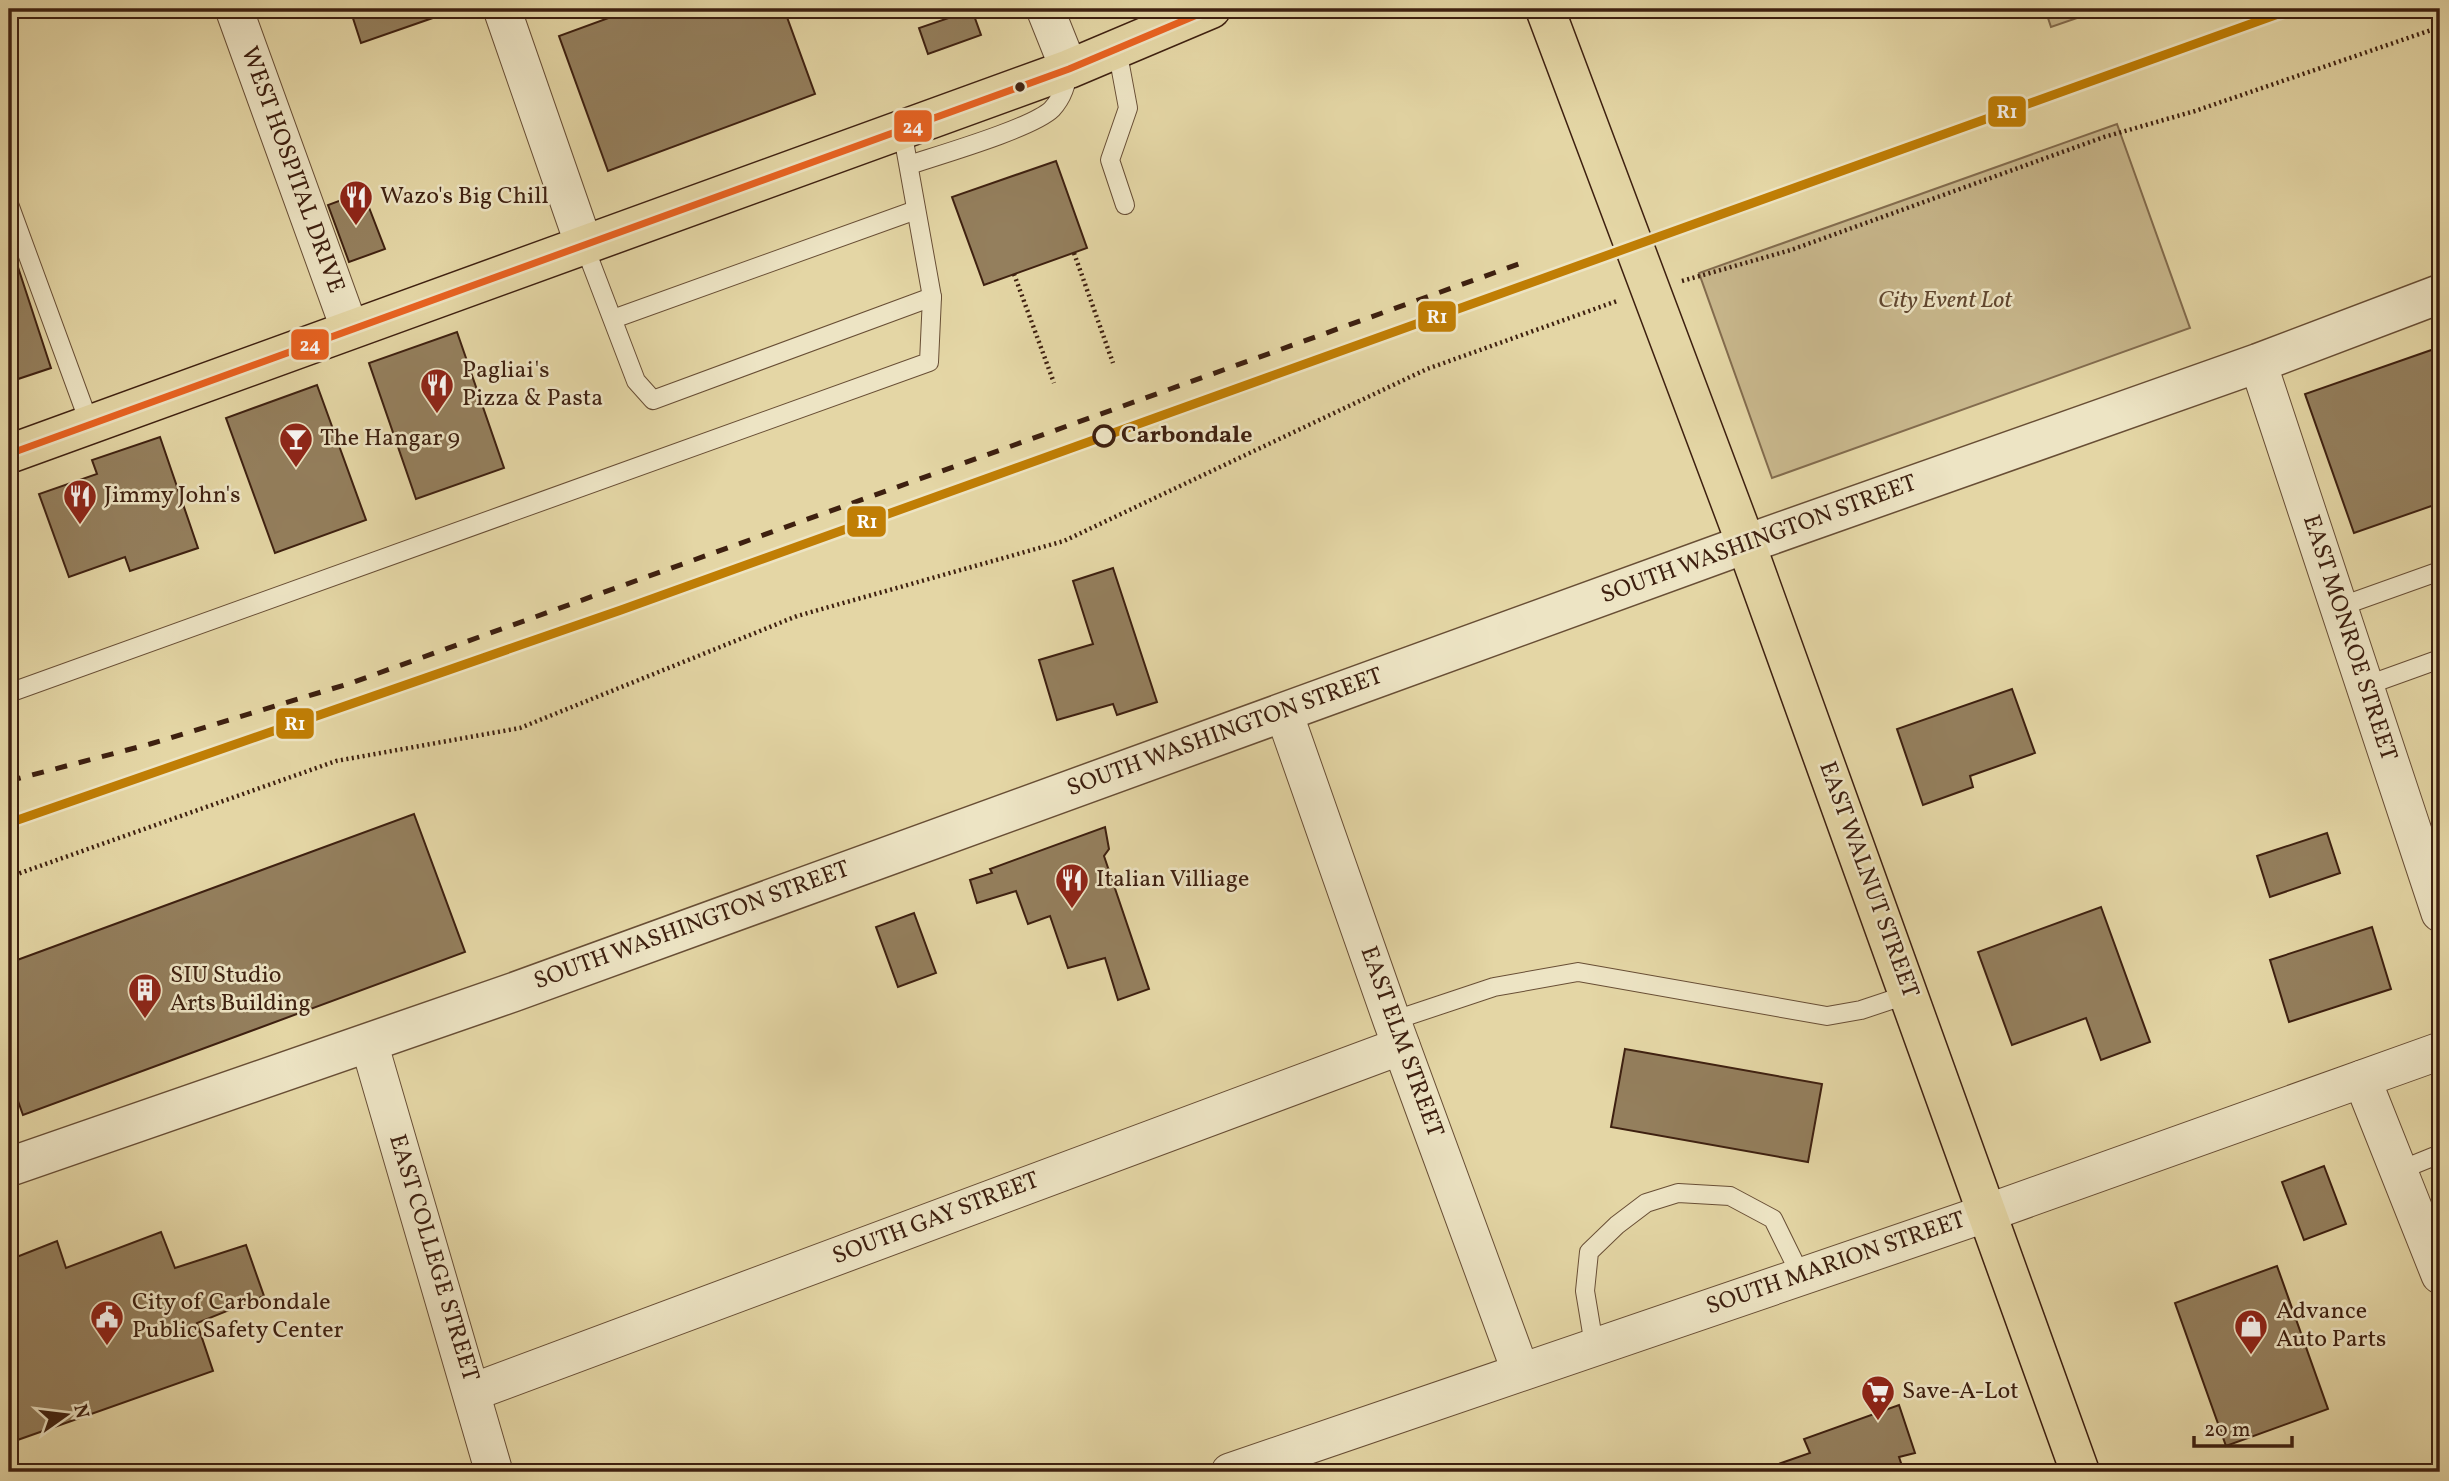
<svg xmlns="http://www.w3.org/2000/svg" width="2449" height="1481" viewBox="0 0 2449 1481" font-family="Vollkorn,serif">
<rect width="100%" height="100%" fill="#e4d6a5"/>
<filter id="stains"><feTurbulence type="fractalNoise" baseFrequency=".00286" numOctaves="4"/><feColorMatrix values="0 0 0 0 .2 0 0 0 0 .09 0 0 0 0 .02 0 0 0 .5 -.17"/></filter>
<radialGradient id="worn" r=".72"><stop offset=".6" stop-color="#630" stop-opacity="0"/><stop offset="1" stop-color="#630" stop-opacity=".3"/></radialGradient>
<g fill="#c8b78c" stroke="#836c4e" stroke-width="2">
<polygon points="2045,9 2103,9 2051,27"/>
<polygon points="2117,124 2190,328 1772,478 1699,273"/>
</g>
<g fill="#947f5d" stroke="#3e2010" stroke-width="2">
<polygon points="350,9 446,9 447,13 361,43"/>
<polygon points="633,9 784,9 815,94 608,171 559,36"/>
<polygon points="972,10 981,35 928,54 919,28"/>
<polygon points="1056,161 1087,248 984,285 952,197"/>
<polygon points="363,192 385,249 349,262 328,205"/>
<polygon points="14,255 51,368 9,382 9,256"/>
<polygon points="457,332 504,468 416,499 369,363"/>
<polygon points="2440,347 2440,503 2354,533 2305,394"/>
<polygon points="317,385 366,520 275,553 226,418"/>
<polygon points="160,437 198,548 130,571 125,557 69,577 39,494 97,474 92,460"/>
<polygon points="1113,568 1157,702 1117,715 1113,704 1057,720 1039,660 1093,644 1073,581"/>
<polygon points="2012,689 2035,753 1970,776 1973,787 1923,805 1897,729"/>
<polygon points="414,814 465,952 23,1115 9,1076 9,963"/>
<polygon points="1105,827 1109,849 1104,856 1149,989 1118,1000 1105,958 1068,968 1050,916 1028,924 1016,891 977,903 970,880 992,873 990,869"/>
<polygon points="2327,833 2340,873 2270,897 2257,856"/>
<polygon points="2101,907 2150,1042 2101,1060 2086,1018 2012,1045 1978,952"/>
<polygon points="914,913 936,973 898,987 876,927"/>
<polygon points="2372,927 2391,989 2289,1022 2270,960"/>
<polygon points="1625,1049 1822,1084 1808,1162 1611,1127"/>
<polygon points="2324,1166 2346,1224 2304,1240 2282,1182"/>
<polygon points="161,1232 175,1268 246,1245 264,1296 197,1323 213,1371 9,1443 9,1260 57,1241 66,1268"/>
<polygon points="2277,1266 2328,1409 2226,1446 2175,1303"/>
<polygon points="1899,1405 1915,1453 1899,1457 1904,1472 1767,1472 1767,1468 1810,1453 1804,1439"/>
</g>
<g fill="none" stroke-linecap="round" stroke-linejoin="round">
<g stroke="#684e35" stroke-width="20">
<g id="service">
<polyline points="1117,49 1128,108 1110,160 1125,205"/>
<path d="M 909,165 C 939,155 1033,128 1052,109 C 1063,97 1066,85 1069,69"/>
<polyline points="9,204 90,425"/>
<polyline points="584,245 636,381 653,400 932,297"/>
<polyline points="613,319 916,210"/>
<polyline points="2339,607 2440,571"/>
<polyline points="2365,686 2440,659"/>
<polyline points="9,693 929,362 932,297 902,130"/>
<polyline points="1392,1021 1494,987 1578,972 1827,1016 1861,1010 1909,994"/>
<polyline points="2398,1171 2440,1154"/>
<polyline points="1594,1345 1585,1291 1589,1252 1617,1225 1646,1203 1678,1193 1730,1196 1773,1219 1801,1276"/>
</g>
</g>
<g stroke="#684e35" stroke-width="39">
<g id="minor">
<polyline points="234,9 350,330"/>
<polyline points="502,9 584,245"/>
<polyline points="1045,9 1069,69"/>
<polyline points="2258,363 2440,913"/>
<polyline points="1284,713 1392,1021 1520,1370"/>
<polyline points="369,1043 494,1472"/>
<polyline points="2362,1079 2440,1275"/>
<polyline points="473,1392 1401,1046"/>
<polyline points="1230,1472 1987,1213 2440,1051"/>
</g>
</g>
<g stroke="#684e35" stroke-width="41">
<polyline id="tertiary" points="9,1167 514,992 1746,544 2258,363 2440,294"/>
</g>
<g stroke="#3e2010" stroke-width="41">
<g id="trunk">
<polyline points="1545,9 1746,544 2080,1472"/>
<polyline points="9,454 1069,69 1211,9"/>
</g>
</g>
<g stroke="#3e2010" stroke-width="4.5" stroke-dasharray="2 3.5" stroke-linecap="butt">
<polyline points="1074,253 1113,363"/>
<polyline points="1014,274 1054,383"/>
<polyline points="1682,281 1791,250 2104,137 2195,111 2440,27"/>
<polyline points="9,877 336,761 520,728 797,616 1064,541 1427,369 1617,301"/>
</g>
<use href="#service" stroke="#ede4c4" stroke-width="18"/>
<use href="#minor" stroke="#ede4c4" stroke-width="37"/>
<use href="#tertiary" stroke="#ede4c4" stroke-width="38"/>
<use href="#trunk" stroke="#e4d6a5" stroke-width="38"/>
<g stroke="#3e2010" stroke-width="5" stroke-dasharray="12 12" stroke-linecap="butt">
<polyline points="9,781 150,744 351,683 1527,261"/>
<polyline points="9,823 621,610 2292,9"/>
</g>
<g stroke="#ede4c4" stroke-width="12">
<polyline id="bus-1" points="9,454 1069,69 1211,9"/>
</g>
<use href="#bus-1" stroke="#e96221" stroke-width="7"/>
<g stroke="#ede4c4" stroke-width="14">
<polyline id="rail-1" points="9,823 621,610 2292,9"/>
</g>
<use href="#rail-1" stroke="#c07e05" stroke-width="9"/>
</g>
<defs>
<g id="restaurant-pin" transform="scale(1.75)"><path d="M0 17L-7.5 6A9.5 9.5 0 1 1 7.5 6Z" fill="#8f2418" stroke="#ede4c4"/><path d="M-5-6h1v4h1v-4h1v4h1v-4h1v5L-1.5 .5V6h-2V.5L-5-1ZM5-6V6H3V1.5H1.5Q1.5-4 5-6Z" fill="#fff"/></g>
<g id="bar-pin" transform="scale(1.75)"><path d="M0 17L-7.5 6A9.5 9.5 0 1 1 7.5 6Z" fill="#8f2418" stroke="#ede4c4"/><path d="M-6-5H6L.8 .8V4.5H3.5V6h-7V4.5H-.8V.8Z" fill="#fff"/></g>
<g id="building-pin" transform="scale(1.75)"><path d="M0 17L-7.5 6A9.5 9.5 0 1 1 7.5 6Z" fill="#8f2418" stroke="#ede4c4"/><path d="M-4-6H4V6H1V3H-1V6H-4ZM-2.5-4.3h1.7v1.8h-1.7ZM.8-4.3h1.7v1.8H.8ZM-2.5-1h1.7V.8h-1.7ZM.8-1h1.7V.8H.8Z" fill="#fff"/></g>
<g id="civic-pin" transform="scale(1.75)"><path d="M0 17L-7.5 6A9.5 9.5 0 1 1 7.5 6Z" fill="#8f2418" stroke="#ede4c4"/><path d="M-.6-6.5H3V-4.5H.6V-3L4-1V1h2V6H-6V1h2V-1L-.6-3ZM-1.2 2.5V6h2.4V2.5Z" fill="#fff"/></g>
<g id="shop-pin" transform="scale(1.75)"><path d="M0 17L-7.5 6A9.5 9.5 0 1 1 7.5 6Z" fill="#8f2418" stroke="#ede4c4"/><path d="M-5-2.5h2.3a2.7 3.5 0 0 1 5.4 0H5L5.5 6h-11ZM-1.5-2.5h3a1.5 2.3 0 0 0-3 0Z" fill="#fff"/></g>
<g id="supermarket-pin" transform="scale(1.75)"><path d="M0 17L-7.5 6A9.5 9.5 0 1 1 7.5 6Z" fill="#8f2418" stroke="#ede4c4"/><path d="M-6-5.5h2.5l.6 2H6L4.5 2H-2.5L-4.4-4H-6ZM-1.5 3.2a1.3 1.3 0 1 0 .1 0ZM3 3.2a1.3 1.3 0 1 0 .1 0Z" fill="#fff"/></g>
</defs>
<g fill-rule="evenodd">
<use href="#restaurant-pin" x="356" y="197"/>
<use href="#restaurant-pin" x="437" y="385"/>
<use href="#bar-pin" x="296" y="439"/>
<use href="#restaurant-pin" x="80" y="496"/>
<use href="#restaurant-pin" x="1072" y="880"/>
<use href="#building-pin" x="145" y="990"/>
<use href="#civic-pin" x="107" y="1317"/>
<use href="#shop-pin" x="2251" y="1326"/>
<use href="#supermarket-pin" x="1878" y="1392"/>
</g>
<circle fill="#3e2010" stroke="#ede4c4" stroke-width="2.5" cx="1020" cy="87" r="6"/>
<circle fill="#ede4c4" stroke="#3e2010" stroke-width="3.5" cx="1104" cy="436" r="10"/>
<g text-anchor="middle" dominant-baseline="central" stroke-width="5" stroke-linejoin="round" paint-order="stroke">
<g font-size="24" fill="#3e2010" stroke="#ede4c4">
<text transform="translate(292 170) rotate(70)">WEST HOSPITAL DRIVE</text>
<text transform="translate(1759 540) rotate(-20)">SOUTH WASHINGTON STREET</text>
<text transform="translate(2349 638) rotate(72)">EAST MONROE STREET</text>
<text transform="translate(1225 733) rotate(-20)">SOUTH WASHINGTON STREET</text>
<text transform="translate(1868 880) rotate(70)">EAST WALNUT STREET</text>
<text transform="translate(692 926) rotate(-20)">SOUTH WASHINGTON STREET</text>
<text transform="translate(1401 1042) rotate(70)">EAST ELM STREET</text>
<text transform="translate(936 1219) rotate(-21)">SOUTH GAY STREET</text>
<text transform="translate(433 1258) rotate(73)">EAST COLLEGE STREET</text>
<text transform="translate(1836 1264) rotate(-19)">SOUTH MARION STREET</text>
</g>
<g font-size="24" fill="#3e2010" stroke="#ede4c4" text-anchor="start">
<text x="380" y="197">Wazo's Big Chill</text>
<text x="462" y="371">Pagliai's<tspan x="462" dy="28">Pizza &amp; Pasta</tspan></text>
<text x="320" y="439">The Hangar 9</text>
<text x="104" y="496">Jimmy John's</text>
<text x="1096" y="880">Italian Villiage</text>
<text x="170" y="976">SIU Studio<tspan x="170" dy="28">Arts Building</tspan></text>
<text x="132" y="1303">City of Carbondale<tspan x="132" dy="28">Public Safety Center</tspan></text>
<text x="2276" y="1312">Advance<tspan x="2276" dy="28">Auto Parts</tspan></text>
<text x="1902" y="1392">Save-A-Lot</text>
</g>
<g font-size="24" font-style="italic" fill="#60462f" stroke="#ede4c4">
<text x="1945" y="301">City Event Lot</text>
</g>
<g font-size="24" font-weight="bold" fill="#3e2010" stroke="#ede4c4" text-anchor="start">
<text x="1121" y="436">Carbondale</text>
</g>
</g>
<g stroke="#ede4c4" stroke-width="2.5">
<rect x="1987" y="95" width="40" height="33" rx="7" fill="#c07e05"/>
<rect x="893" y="109" width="40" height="34" rx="7" fill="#e96221"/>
<rect x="1417" y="300" width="40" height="33" rx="7" fill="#c07e05"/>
<rect x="290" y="328" width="40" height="33" rx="7" fill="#e96221"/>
<rect x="846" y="505" width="41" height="33" rx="7" fill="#c07e05"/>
<rect x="275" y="707" width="40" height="33" rx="7" fill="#c07e05"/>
</g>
<g font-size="19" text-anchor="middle" font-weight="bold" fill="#fff">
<text x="2007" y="118">R1</text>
<text x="913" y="133">24</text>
<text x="1437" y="323">R1</text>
<text x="310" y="351">24</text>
<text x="867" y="528">R1</text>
<text x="295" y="730">R1</text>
</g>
<rect width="2449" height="1481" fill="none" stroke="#e4d6a5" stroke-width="35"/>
<rect x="10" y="10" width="2428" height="1460" fill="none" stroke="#3e2010" stroke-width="3.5"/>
<rect x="18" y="18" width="2414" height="1446" fill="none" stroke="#3e2010" stroke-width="2"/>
<g transform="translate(66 1415) rotate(76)" stroke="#ede4c4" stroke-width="5" paint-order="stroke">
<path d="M0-5L12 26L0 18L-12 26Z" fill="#3e2010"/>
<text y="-10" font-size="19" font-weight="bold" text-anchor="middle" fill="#3e2010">N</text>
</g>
<path d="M2194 1436v10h98v-10" fill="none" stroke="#3e2010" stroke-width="3.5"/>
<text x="2204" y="1436" font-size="21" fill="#3e2010" stroke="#ede4c4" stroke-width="5" paint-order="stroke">20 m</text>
<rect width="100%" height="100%" filter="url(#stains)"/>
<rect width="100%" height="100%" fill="url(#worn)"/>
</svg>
